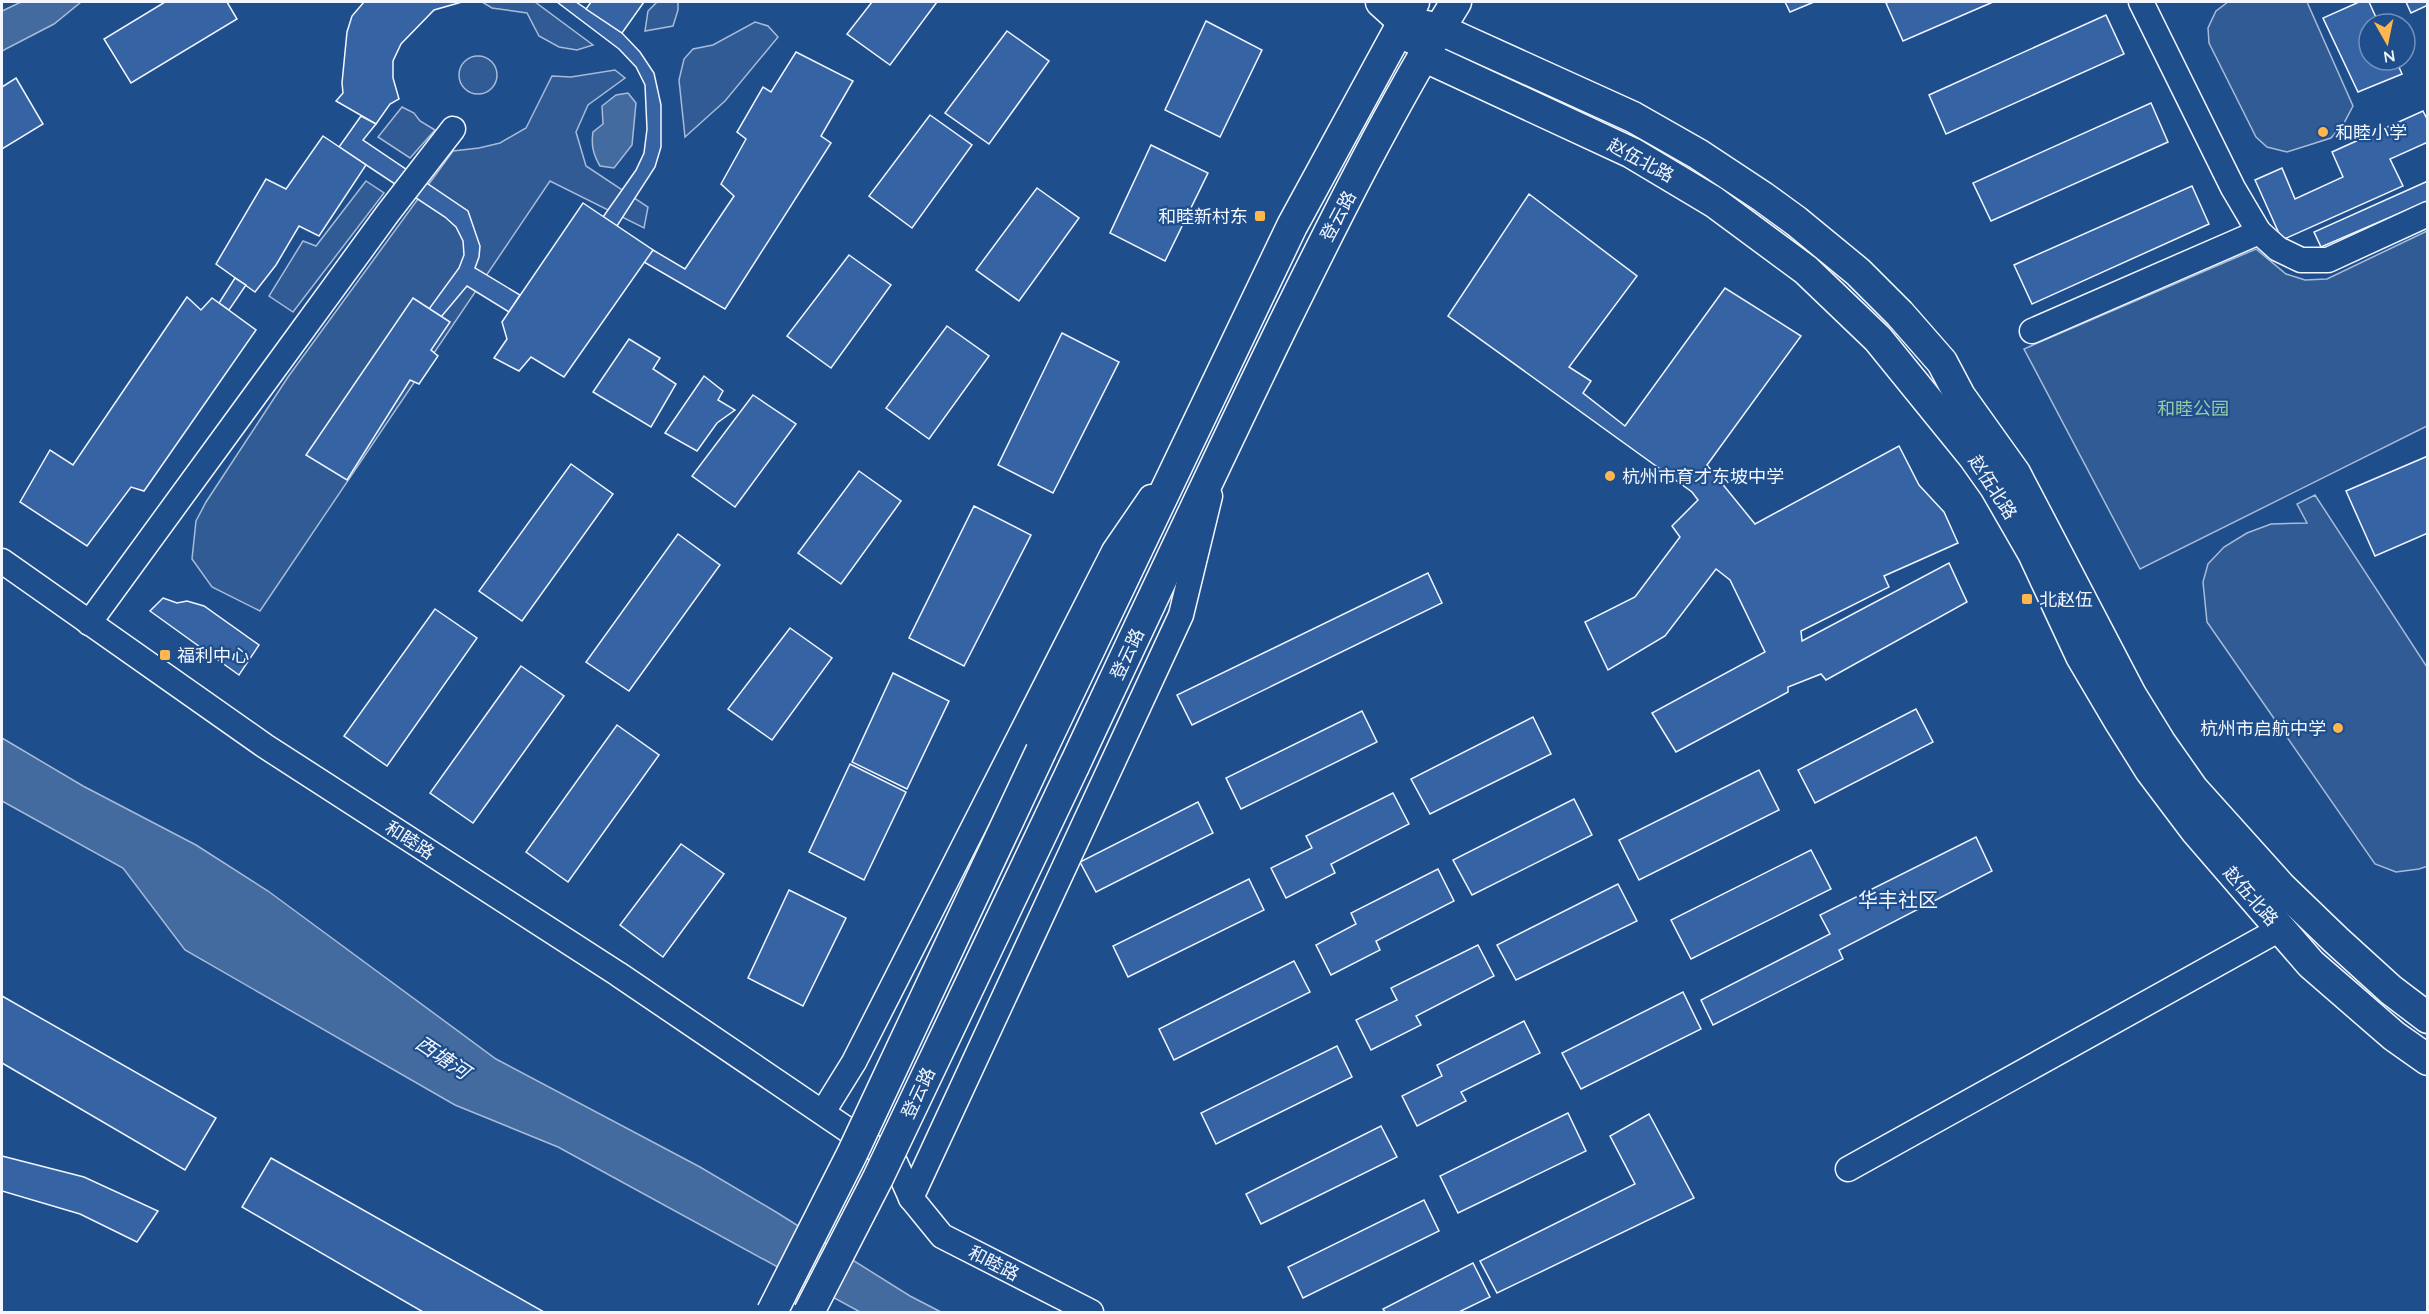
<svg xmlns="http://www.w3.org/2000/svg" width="2429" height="1314" viewBox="0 0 2429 1314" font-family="Quicksand,'Noto Sans SC',sans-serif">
<rect width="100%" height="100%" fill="#1f4e8c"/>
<g fill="#305b95" stroke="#a8bbd7" stroke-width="1.5">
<polygon points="482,2 535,2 593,45 577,50 559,47 539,36 527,13 492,8"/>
<polygon points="657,2 678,2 678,10 673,26 645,31 648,11"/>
<polygon points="2228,2 2307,2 2353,106 2344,123 2331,138 2287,152 2267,147 2256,137 2209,43 2208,28 2216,11"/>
<polygon points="755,22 768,26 778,37 725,101 685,137 679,80 684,59 693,49 713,45"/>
<circle cx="478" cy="75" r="19"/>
<polygon points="615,70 625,78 588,105 576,132 586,166 648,207 644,228 550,181 260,611 212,587 192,559 196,521 206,502 288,377 453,151 479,148 500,143 526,128 552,76 571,77"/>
<polygon points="402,107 414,113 420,121 435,130 410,158 378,137"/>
<polygon points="366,181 384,193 293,312 269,296 303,241 316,246"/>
<polygon points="2427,231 2427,426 2140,569 2024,349 2256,249 2286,274 2305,280 2327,279"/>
<polygon points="2315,495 2427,667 2428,866 2419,869 2396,872 2375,864 2207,622 2203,582 2208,564 2224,547 2247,533 2271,524 2307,523 2297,504"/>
</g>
<g fill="#446ba0" stroke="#a8bbd7" stroke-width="1.5">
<polygon points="21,2 81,2 54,24 2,51 2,11"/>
<path d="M 628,93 L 636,103 L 632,145 L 614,168 L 600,166 C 593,154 591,145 593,132 L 603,124 L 602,106 L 616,95 Z"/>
<polygon points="2,738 83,786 196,845 268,891 496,1059 700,1167 776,1212 910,1296 941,1312 860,1312 558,1147 455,1105 185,950 123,868 2,801"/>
</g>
<g fill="#3563a3" stroke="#f2f6ff" stroke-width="1.5">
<polygon points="165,2 227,2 237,19 131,83 104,39"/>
<polygon points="364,2 462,2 434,10 401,44 393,61 393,78 399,99 390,104 376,124 336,101 343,93 342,83 347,32 352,16"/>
<polygon points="557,2 576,2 622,33 640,52 654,73 661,105 661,147 655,167 617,226 603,217 636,170 644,153 647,129 645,85 636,67 619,49"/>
<polygon points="591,2 644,2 622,33 586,9"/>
<polygon points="872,2 937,2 890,65 847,34"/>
<polygon points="1785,2 1814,2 1790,12"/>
<polygon points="1889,2 1993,2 1903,41 1886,3"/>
<polygon points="2359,2 2369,2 2379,24 2369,24 2369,60 2396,60 2402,74 2358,92 2323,18"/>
<polygon points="2406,2 2428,2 2428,5 2411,13"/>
<polygon points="2106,15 2124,54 1946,134 1929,95"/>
<polygon points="1206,21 1262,50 1220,137 1165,110"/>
<polygon points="1007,31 1049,61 989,144 945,113"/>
<polygon points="796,52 853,81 821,136 831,143 725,309 644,262 653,250 685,269 734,196 721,184 746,139 737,132 763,87 771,92"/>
<polygon points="16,78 43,124 2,149 2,87"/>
<polygon points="2151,103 2168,142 1991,221 1973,183"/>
<polygon points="2423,111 2428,121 2428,142 2390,159 2403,186 2282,240 2255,180 2282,168 2295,199 2343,177 2332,152"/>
<polygon points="930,115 972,145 912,228 869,196"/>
<polygon points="361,116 376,124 363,140 468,211 480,246 479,257 475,268 520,295 509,312 467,286 441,317 429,309 459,268 464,255 463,241 456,227 445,217 339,147"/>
<polygon points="323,136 366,165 319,236 299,226 276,265 255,292 216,264 266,179 286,189"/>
<polygon points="1151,145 1208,173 1165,261 1110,233"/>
<polygon points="2428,181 2428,201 2321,247 2314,232"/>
<polygon points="2192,186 2209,224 2032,304 2014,265"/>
<polygon points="1037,188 1079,218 1019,301 976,270"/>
<polygon points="1529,194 1637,276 1569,367 1591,381 1583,393 1625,426 1725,288 1801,336 1707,465 1755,524 1899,446 1919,485 1944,512 1958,543 1884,576 1889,587 1801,631 1802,641 1949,563 1967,602 1826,680 1821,674 1788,687 1788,692 1676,752 1652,713 1765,652 1730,580 1716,569 1665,636 1608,670 1585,622 1635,597 1680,537 1672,526 1698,500 1692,492 1448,316"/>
<polygon points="583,203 653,250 564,377 531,357 519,371 494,358 507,339 502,322"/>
<polygon points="849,255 891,285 831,368 787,336"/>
<polygon points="235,278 246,285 229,310 219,303"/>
<polygon points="187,297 201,310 212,298 256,330 144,491 131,487 87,546 20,502 50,450 73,465"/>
<polygon points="413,298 450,322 431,350 438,356 419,384 410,380 347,480 306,455"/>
<polygon points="947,326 989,356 929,439 886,408"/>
<polygon points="1062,333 1119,362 1053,493 998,465"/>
<polygon points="629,339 660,358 653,369 676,384 651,427 593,392"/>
<polygon points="704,376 723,391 718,400 735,410 717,423 697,451 665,433"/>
<polygon points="753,395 796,424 735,507 692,476"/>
<polygon points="2428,456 2428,533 2375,556 2346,491"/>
<polygon points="571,464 613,494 522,621 479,591"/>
<polygon points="859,471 901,501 841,584 798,553"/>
<polygon points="974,506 1031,535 964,666 909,638"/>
<polygon points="678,534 720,565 629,691 586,662"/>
<polygon points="1428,573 1442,603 1192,725 1177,695"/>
<polygon points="163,598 177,603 187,601 204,606 259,645 239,675 150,611"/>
<polygon points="435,609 477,638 387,766 344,736"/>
<polygon points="790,628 832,658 772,740 728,709"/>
<polygon points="521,666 564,696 473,823 430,793"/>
<polygon points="893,673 949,701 907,789 852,762"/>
<polygon points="1916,709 1933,742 1815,803 1798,770"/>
<polygon points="1362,711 1377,742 1241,809 1226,778"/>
<polygon points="1533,717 1551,754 1430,814 1411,779"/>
<polygon points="617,725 659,755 568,882 526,852"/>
<polygon points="850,764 906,792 864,880 809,852"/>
<polygon points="1759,770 1779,810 1639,880 1619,840"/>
<polygon points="1393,793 1409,824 1331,864 1335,873 1286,898 1271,868 1312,848 1306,836"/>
<polygon points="1574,799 1592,835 1472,895 1453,860"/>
<polygon points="1198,802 1213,833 1096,892 1080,862"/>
<polygon points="1976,837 1992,871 1839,950 1843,959 1713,1025 1701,1000 1830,934 1820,915"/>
<polygon points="681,844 724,874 663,957 620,925"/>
<polygon points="1811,850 1831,889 1691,959 1671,920"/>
<polygon points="1438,869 1454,901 1376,941 1380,950 1331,975 1316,945 1356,924 1351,913"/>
<polygon points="1249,879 1264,910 1128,977 1113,946"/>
<polygon points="1618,884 1637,921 1516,980 1497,945"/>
<polygon points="789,890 846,918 803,1006 748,978"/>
<polygon points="1478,945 1494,976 1416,1016 1421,1025 1371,1050 1356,1020 1397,1000 1391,988"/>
<polygon points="1294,961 1310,992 1174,1060 1159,1029"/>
<polygon points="1683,992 1701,1029 1581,1089 1562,1053"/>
<polygon points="2,996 216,1118 185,1170 2,1063"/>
<polygon points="1524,1021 1540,1053 1461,1092 1466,1101 1417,1126 1402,1096 1442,1076 1437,1065"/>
<polygon points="1337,1046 1352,1077 1216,1144 1201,1113"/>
<polygon points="1568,1113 1586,1151 1458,1213 1440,1176"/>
<polygon points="1649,1114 1694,1198 1497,1293 1480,1261 1635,1184 1610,1136"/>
<polygon points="1381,1126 1397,1157 1261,1224 1246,1194"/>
<polygon points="2,1156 84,1177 158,1211 137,1242 80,1214 2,1191"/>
<polygon points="271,1158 544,1312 423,1312 242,1207"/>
<polygon points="1424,1200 1439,1231 1303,1298 1288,1267"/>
<polygon points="1473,1263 1490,1297 1459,1312 1385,1312 1383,1309"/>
</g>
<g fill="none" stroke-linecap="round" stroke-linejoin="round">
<g stroke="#f2f6ff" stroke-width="27">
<g id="minor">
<polyline points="2141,2 2233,188 2259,232 2278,249 2301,260 2328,260 2428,214"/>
<polyline points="2032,331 2259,232"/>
<polyline points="2,561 265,746 618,974 895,1162 911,1198 942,1236 1091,1312"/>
<polyline points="89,623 388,213 453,129"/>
<polyline points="823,1112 854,1062 1114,551 1151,497"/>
<polyline points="1848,1169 2280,929"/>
<polyline points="911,1198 1181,615 1210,496"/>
</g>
</g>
<g stroke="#f2f6ff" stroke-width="33">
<g id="major">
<polyline points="1381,2 1402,21 1412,38"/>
<polyline points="1402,21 1439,29 1633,117 1698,154 1763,197 1796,221 1858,272 1900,314 1942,362 1960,396 2015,473 2131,695 2160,742 2193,789 2281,887 2336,940 2391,990 2428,1018"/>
<polyline points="1423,56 1632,153 1714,202 1806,270 1878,339 1973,456 1995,487 2033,553 2081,656 2120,722 2150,770 2196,831 2311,964 2394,1036 2428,1060"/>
<polyline points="1041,751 1292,226 1414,2"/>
<path d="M 1074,766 C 1143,619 1212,471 1283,325 C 1337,215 1392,105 1456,2"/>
</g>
</g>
<use href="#minor" stroke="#1f4e8c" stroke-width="24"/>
<use href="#major" stroke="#1f4e8c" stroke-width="30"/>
<g stroke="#f2f6ff" stroke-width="33" stroke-linecap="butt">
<g id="major-bridge">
<polyline points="772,1312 852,1154 1041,751"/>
<polyline points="809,1312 878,1178 1074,766"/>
</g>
</g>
<use href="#major-bridge" stroke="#1f4e8c" stroke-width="30"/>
</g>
<g fill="#ffb74d" stroke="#1f4e8c" stroke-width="2">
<circle cx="2323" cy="132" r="6"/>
<rect x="1254" y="210" width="12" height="12" rx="3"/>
<circle cx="1610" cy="476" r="6"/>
<rect x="2021" y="593" width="12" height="12" rx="3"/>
<rect x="159" y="649" width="12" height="12" rx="3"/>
<circle cx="2338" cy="728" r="6"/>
</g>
<g text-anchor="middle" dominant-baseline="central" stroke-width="4.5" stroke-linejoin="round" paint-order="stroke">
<g font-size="18" fill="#f2f6ff" stroke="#1f4e8c" text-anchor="start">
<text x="2335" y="132">和睦小学</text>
<text x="1248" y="216" text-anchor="end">和睦新村东</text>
<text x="1622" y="476">杭州市育才东坡中学</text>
<text x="2039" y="599">北赵伍</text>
<text x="177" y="655">福利中心</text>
<text x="2326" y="728" text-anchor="end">杭州市启航中学</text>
</g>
<g font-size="18" fill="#f2f6ff" stroke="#1f4e8c">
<text transform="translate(1641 160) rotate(28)">赵伍北路</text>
<text transform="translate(1338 216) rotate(-62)">登云路</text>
<text transform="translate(1993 487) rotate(57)">赵伍北路</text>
<text transform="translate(1127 654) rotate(-65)">登云路</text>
<text transform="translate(410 840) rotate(33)">和睦路</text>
<text transform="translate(2251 896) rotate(49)">赵伍北路</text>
<text transform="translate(918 1093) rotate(-65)">登云路</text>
<text transform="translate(994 1263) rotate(27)">和睦路</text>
</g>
<g font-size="18" fill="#97c8a6" stroke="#1f4e8c">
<text x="2193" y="408">和睦公园</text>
</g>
<g font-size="20" fill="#f2f6ff" stroke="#1f4e8c">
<text x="1898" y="899">华丰社区</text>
</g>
<g font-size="20" font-style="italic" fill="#f2f6ff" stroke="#1f4e8c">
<text transform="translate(443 1057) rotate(34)">西塘河</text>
</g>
</g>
<rect width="2429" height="1314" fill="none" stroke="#f2f6ff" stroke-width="6"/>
<g transform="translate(2387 42) rotate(171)"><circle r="28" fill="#1f4e8c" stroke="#7391ba" stroke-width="1.5"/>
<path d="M0-4.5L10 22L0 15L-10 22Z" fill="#ffb74d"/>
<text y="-9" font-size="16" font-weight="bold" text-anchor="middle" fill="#f2f6ff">N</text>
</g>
</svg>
